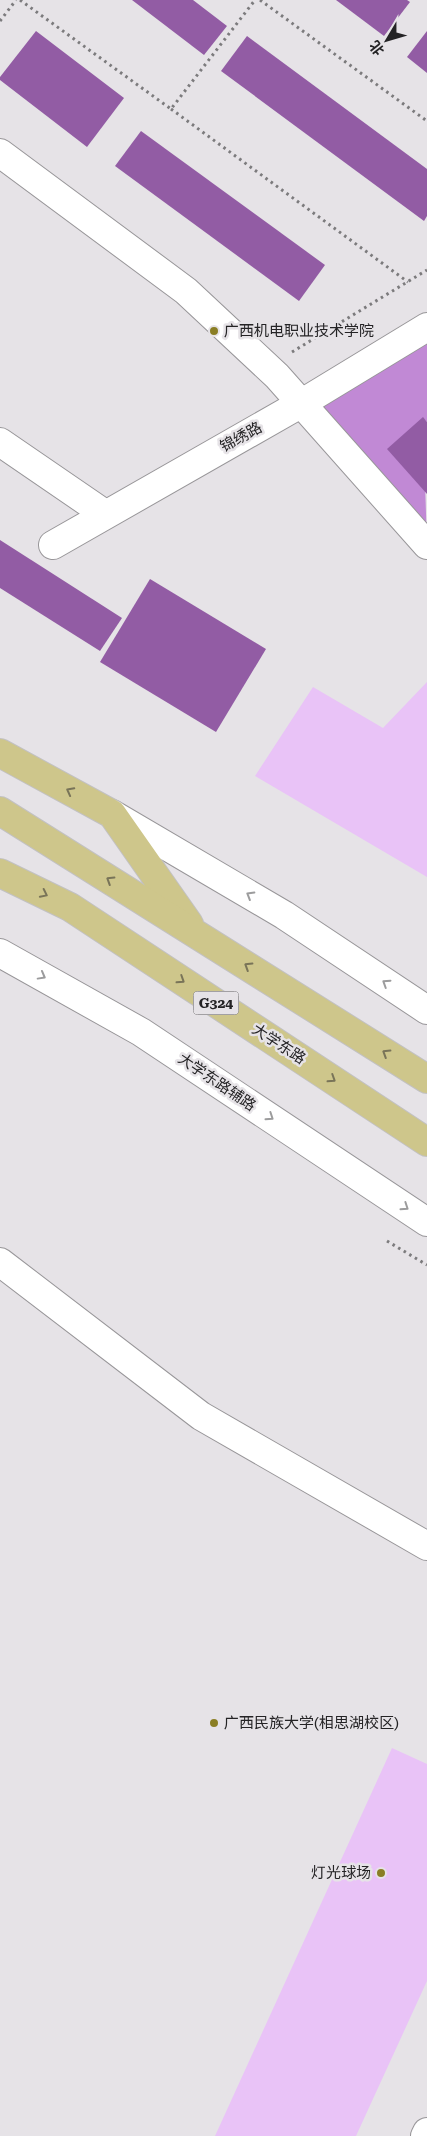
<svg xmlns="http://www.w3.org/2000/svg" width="427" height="2136" viewBox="0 0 427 2136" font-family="'Roboto Serif','Noto Sans SC',serif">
<rect width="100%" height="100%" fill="#e6e3e7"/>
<g fill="#e9c3f7">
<polygon points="427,682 427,877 255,776 313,687 383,728"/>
<polygon points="392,1748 427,1764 427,1981 356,2136 215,2136"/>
</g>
<polygon fill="#c189d5" points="427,327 427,422 423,418 427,545 302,403"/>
<g fill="#925ca4">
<polygon points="132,0 193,0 227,26 204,55"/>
<polygon points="336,0 407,0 410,2 384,36"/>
<polygon points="36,31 124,98 87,147 0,80 0,77"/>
<polygon points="427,31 427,73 407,57"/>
<polygon points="247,36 427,169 427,216 424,221 221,71"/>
<polygon points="141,131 325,265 299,301 115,166"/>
<polygon points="423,417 427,422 427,494 387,449"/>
<polygon points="0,540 122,618 100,651 0,588"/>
<polygon points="150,579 266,649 216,732 100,662"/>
</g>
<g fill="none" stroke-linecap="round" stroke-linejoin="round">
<g stroke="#989699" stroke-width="30">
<g id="minor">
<polyline points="0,153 186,291 277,376 427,545"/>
<polyline points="0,442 105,514"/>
<polyline points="53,545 302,403 427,327"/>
<polyline points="112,814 284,915 427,1010"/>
<polyline points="0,953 141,1032 427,1222"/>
<polyline points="0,1262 201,1416 427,1546"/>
<polyline points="425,2136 427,2132"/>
</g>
</g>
<g stroke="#c2c1c2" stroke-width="30">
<g id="major">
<polyline points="0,753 112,814 189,924"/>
<polyline points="0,811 427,1079"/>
<polyline points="0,873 70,907 427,1142"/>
</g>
</g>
<g stroke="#7c7b7d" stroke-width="3" stroke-dasharray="2.5 4" stroke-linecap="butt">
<polyline points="20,0 171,109 255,0"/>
<polyline points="260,0 427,121"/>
<polyline points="0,21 16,0"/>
<polyline points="171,109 408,282"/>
<polyline points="292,352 427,270"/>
<polyline points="387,1241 427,1265"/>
</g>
<use href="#minor" stroke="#fff" stroke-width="28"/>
<use href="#major" stroke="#cec68b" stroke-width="28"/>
</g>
<defs><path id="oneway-chevron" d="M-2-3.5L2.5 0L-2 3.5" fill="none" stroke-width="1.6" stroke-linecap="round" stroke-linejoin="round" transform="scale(1.25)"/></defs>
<g stroke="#797458">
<use href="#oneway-chevron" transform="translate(70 791) rotate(-152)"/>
<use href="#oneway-chevron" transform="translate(110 880) rotate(-148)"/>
<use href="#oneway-chevron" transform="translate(44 894) rotate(26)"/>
<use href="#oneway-chevron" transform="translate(248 966) rotate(-148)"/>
<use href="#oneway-chevron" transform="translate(181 980) rotate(33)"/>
<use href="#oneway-chevron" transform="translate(386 1053) rotate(-148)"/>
<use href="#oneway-chevron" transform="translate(332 1079) rotate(33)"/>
</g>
<g stroke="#9c9c9d">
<use href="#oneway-chevron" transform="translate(250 895) rotate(-149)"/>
<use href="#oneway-chevron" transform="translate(42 976) rotate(29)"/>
<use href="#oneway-chevron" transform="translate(386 983) rotate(-147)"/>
<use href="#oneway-chevron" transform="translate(270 1117) rotate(34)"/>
<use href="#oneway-chevron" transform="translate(405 1207) rotate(34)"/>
</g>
<g fill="#8a7e24" stroke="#e6e3e7" stroke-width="2">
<circle cx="214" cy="331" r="5"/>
<circle cx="214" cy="1723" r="5"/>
<circle cx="381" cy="1873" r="5"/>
</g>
<g text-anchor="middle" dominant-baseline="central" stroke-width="5" stroke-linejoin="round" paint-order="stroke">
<rect fill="#e6e3e7" stroke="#5e5d5f" stroke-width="1" x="193.5" y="991.5" width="45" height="23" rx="4"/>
<g font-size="14" font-weight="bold" fill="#242325">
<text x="216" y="1003">G324</text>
</g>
<g font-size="15" fill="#242325" stroke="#e6e3e7" text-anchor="start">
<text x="224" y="331">广西机电职业技术学院</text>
<text x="224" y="1723">广西民族大学(相思湖校区)</text>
<text x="371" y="1873" text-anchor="end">灯光球场</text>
</g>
<g font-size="15" fill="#242325" stroke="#e6e3e7">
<text transform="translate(241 437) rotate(-29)">锦绣路</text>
<text transform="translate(279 1044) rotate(33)">大学东路</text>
<text transform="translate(217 1082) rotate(34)">大学东路辅路</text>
</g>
</g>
<g transform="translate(387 40) rotate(232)" stroke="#e6e3e7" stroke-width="4" paint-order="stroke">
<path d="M0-4L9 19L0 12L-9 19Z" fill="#242325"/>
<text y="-8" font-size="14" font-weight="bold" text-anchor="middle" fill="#242325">北</text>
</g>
</svg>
